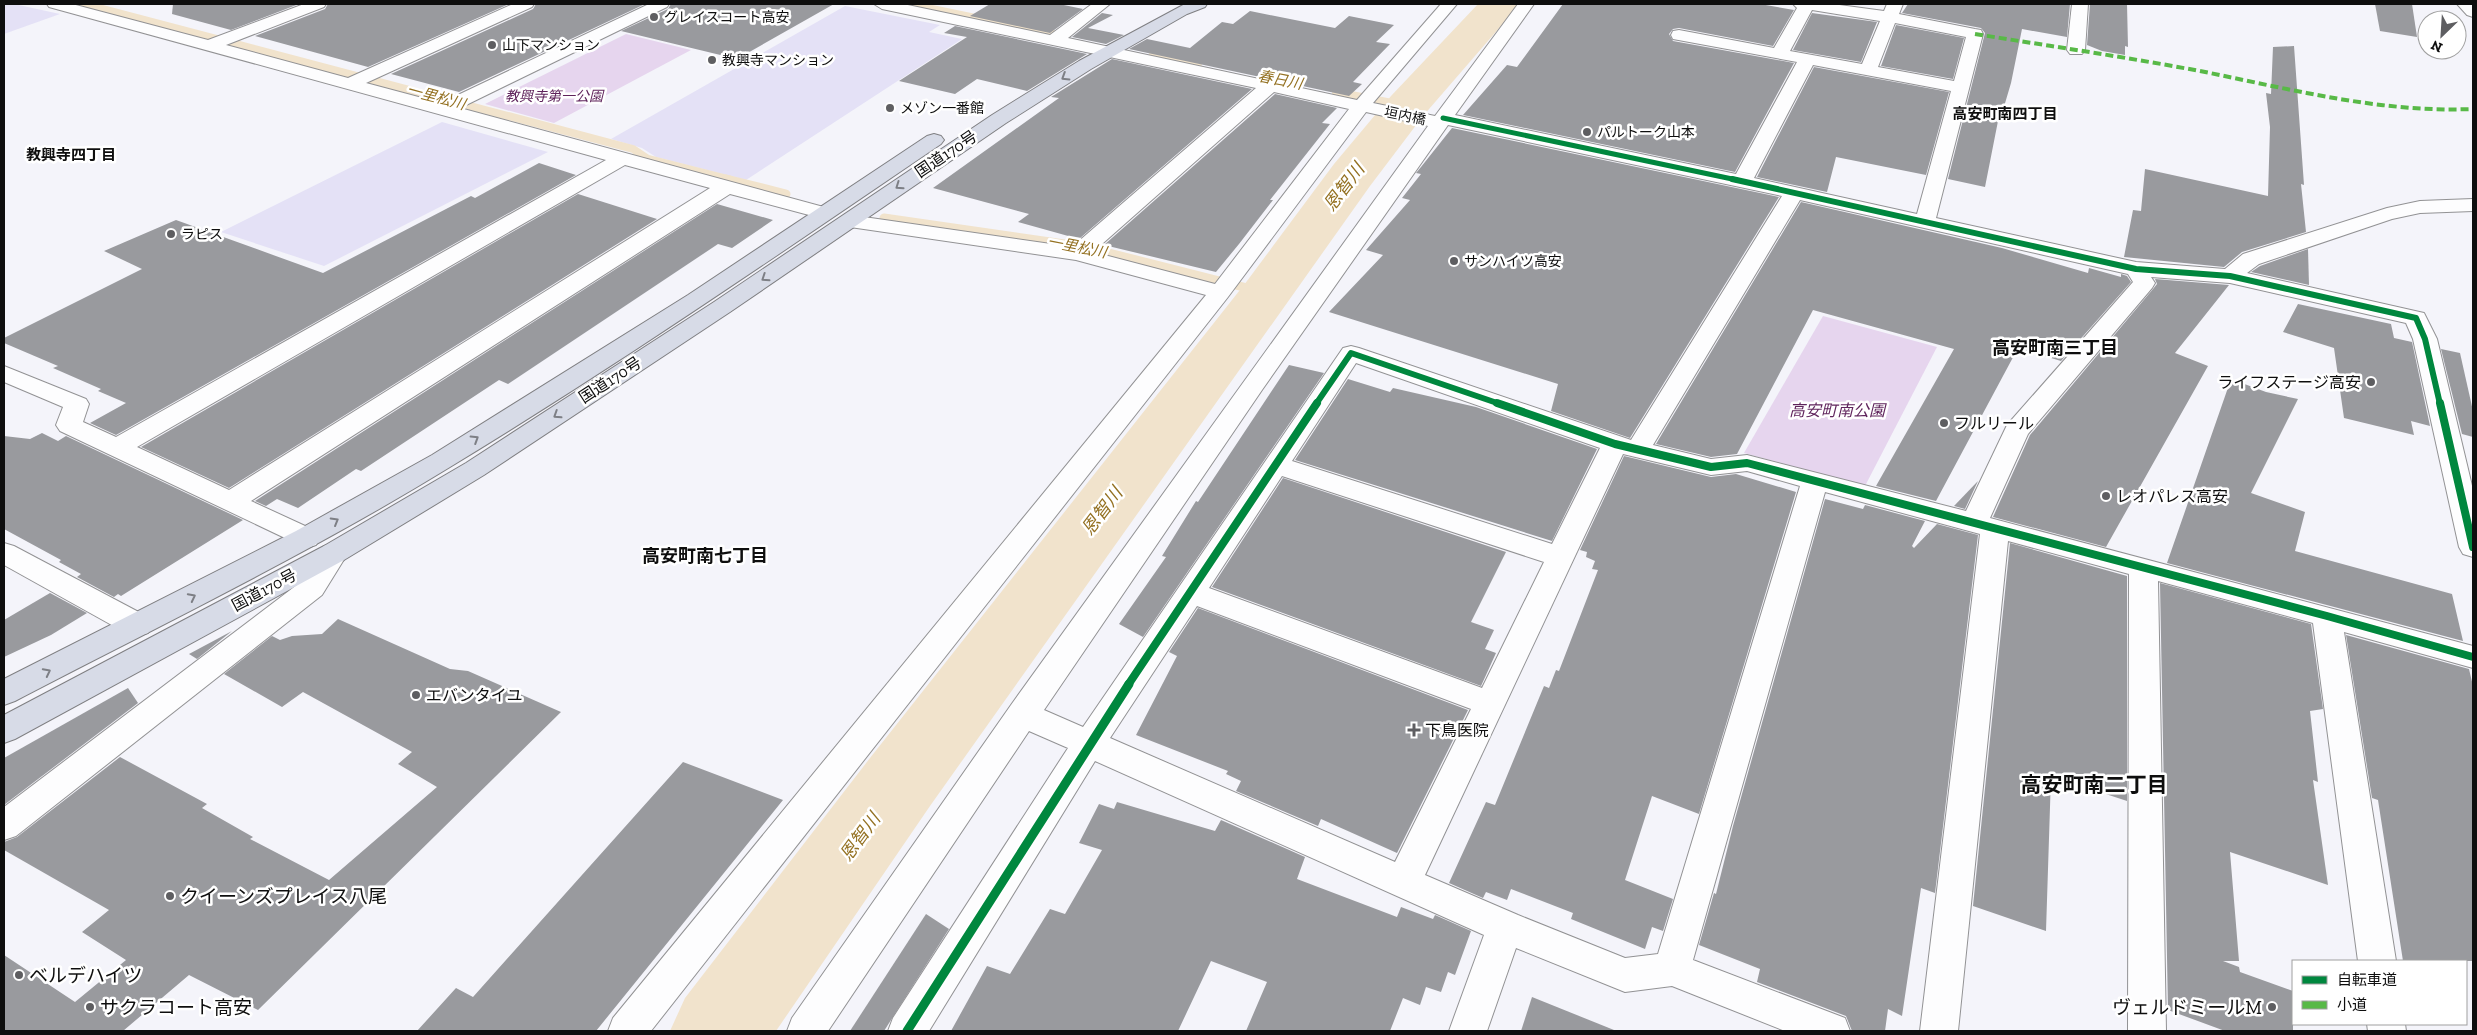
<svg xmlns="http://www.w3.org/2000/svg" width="2477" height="1035" viewBox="0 0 2477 1035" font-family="'Zilla Slab','Noto Sans JP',serif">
<rect width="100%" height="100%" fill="#f4f4fa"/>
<g fill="#e4e1f6">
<polygon points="4,4 14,4 60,14 4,34"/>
<polygon points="845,6 940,25 929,32 962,39 746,180 656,157 642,148 611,139"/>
<polygon points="442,122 548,152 324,266 221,232"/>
</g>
<g fill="#e6d5ee">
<polygon points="626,34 691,50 554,123 485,104"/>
<polygon points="1823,316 1937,347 1865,486 1744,453"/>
</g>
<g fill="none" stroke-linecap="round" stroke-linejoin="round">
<g stroke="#f1e3cc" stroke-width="8">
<polyline points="84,4 633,149 648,159 731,180"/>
<polyline points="908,4 1053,34"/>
<polyline points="1153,54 1198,64"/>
<polyline points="1336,92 1407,106"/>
</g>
<g stroke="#f1e3cc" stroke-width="9">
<polyline points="726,179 786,194"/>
<polyline points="884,218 1085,247 1267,293"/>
</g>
<polygon fill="#f1e3cc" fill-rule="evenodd" points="1478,4 1520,4 1423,116 1370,186 930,806 776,1031 670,1031 685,998 870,758 1247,281 1334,164 1391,96"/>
</g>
<g fill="#999a9e">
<polygon points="173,4 299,4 231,30 172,14"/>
<polygon points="328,4 509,4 368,67 255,36 325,9"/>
<polygon points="536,4 645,4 459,92 391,74 533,9"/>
<polygon points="671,4 834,4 737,59 621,31 668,9"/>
<polygon points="990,4 1059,4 1083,9 1050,33 970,16"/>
<polygon points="1563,4 1760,4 1794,10 1773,46 1679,28 1673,29 1669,34 1673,41 1794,63 1735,172 1463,115 1507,65 1517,67"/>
<polygon points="1908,4 2070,4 2067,37 2022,29 2011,83 2003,110 2001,110 1998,121 1985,187 1948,179 1985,33 1981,28 1902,13"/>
<polygon points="2090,4 2127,4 2128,47 2125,46 2125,55 2102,51 2087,45"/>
<polygon points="2375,4 2412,4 2417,37 2380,31"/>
<polygon points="1250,11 1335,28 1349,16 1394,25 1376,42 1390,44 1353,82 1362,84 1349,96 1129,49 1147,39 1190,48 1222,22 1233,24"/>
<polygon points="1102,13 1113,15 1088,28 1124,35 1106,44 1072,37"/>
<polygon points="1812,13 1877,22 1861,62 1793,50"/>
<polygon points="1896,25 1964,38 1953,79 1881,66"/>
<polygon points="955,26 1087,54 1027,91 977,79 955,94 899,81 967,37 944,33"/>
<polygon points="2294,46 2304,185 2301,184 2306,232 2242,252 2224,267 2124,257 2133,210 2141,211 2145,169 2268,196 2270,127 2266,93 2271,94 2273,47"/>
<polygon points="1112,59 1252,89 1079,239 1018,222 1029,214 933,188 1059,98 1051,97"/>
<polygon points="1814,67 1949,92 1926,175 1836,157 1827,192 1757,177"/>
<polygon points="1275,94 1337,108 1322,123 1330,124 1270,200 1273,200 1239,244 1216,272 1104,245"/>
<polygon points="1452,128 1779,197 1630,438 1551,411 1558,384 1329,312 1383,255 1366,250 1410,200 1402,198 1421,174 1416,173 1421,167"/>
<polygon points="539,163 576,175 116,435 90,423 126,403 98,391 101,389 53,368 58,366 4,343 4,338 142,269 104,251 176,220 323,273 471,196 475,198"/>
<polygon points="578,194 657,219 229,488 141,447"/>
<polygon points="1801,202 2002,248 2088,273 2089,268 2121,277 2121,274 2127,276 2131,282 2061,361 2018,348 1936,501 1876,486 1954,349 1813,310 1737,454 1711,457 1656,444"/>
<polygon points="717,204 773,220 732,248 718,244 508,384 499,380 361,471 356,469 298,508 277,499 266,506 255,501"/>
<polygon points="2308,249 2309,285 2251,272 2260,266"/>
<polygon points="2155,279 2229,285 2175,353 2208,366 2106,547 1993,517 2030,435 2153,289 2157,284"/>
<polygon points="2298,304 2391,324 2394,338 2412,342 2430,426 2411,421 2414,435 2344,418 2334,348 2283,332"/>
<polygon points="2441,349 2460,353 2473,411 2473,437 2462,434"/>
<polygon points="1289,365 1324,373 1143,637 1119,624 1166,557 1162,556 1196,501 1198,502"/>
<polygon points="1348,379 1390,392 1393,388 1476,407 1597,449 1552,541 1295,460"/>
<polygon points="2231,379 2266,392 2298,399 2251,493 2305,512 2295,551 2452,594 2463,641 2167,563"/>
<polygon points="42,433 58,441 66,436 243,520 121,596 118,594 114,597 77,577 81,574 59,562 61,560 4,529 4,436 30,439"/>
<polygon points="1624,456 1711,477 1736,474 1796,492 1699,814 1652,796 1625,880 1673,899 1663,931 1652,927 1645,949 1571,919 1573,913 1511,889 1507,900 1486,892 1483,898 1449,883 1486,802 1495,805 1544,686 1549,688 1556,670 1559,671 1598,570 1592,569 1595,561 1586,557 1587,552 1580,550"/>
<polygon points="1283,478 1506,552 1471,622 1494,630 1485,649 1496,653 1481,686 1212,587"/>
<polygon points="1978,481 1965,509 1954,506"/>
<polygon points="1825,499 1863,509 1865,505 1925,521 1912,546 1914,548 1937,524 1978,535 1935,893 1921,888 1902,1016 1888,1009 1885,1031 1852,1031 1846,1016 1757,982 1760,969 1699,945 1714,893 1716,894 1733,826"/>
<polygon points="2010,543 2127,576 2127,801 2051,776 2046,931 1973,906"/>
<polygon points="2160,583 2311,624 2323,709 2310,711 2318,782 2313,780 2328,885 2230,852 2239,961 2223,961 2239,967 2240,972 2293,991 2293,1031 2225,1031 2168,1010"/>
<polygon points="50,593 87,613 51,635 4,657 4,620"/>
<polygon points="1198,608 1468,710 1397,853 1321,819 1318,826 1236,791 1241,781 1226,774 1228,771 1136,735 1177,656 1169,652"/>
<polygon points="338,619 450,669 468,671 561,712 258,1010 189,975 123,1031 4,1031 4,955 75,1002 126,960 82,932 109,910 4,850 4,842 17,837 120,757 207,804 202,808 253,837 250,839 329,880 437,787 398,764 412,752 303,692 282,707 224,674 272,636 280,640 292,636 322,634"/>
<polygon points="232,631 197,659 189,654"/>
<polygon points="2346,635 2469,669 2473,686 2473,961 2403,961 2378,800 2372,798"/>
<polygon points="128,688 138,703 4,805 4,758"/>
<polygon points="683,762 783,800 596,1031 417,1031 456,988 473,997"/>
<polygon points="1117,802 1215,831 1221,820 1305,857 1297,879 1397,917 1401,907 1433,919 1435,915 1471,931 1455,975 1448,972 1441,992 1426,987 1420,1005 1403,998 1390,1031 1246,1031 1267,982 1211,961 1178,1031 951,1031 987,966 1010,974 1050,909 1065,914 1102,850 1079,843 1099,804 1114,809"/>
<polygon points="926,914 949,929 884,1031 850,1031"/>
<polygon points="1532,997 1614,1030 1614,1031 1521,1031"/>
</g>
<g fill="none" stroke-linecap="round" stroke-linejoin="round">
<g stroke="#929294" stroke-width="2">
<g id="minor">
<path d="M 47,4 L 72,4 L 208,40 L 304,4 L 326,4 L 324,7 L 226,45 L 348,78 L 513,4 L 534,4 L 532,7 L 366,83 L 441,103 L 649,4 L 669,4 L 667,7 L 460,108 L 831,209 L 834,213 L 831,217 L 824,219 L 730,194 L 251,501 L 316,531 L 320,538 L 316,545 L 306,548 L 60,431 L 56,425 L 63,407 L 4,382 L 4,366 L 86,399 L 89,404 L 83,422 L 116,437 L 606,160 L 49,7 ZM 625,165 L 710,188 L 229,490 L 137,447 Z"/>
<path d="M 874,4 L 903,4 L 1050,35 L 1092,4 L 1110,4 L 1068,38 L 1357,100 L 1441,4 L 1457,4 L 1373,103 L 1435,116 L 1518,4 L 1534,4 L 1455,115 L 1736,174 L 1797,62 L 1673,39 L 1671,35 L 1673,31 L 1679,30 L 1774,48 L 1797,8 L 1793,4 L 1832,4 L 1884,11 L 1887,4 L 1903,4 L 1899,14 L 1975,29 L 1981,30 L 1983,34 L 1936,218 L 2136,262 L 2225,269 L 2243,254 L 2387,208 L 2420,201 L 2473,199 L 2473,211 L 2420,213 L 2392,219 L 2259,264 L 2247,273 L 2424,313 L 2437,339 L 2473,490 L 2473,557 L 2463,554 L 2459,547 L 2413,339 L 2406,323 L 2230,283 L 2151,277 L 2155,283 L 2152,288 L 2028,434 L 1990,518 L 2473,646 L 2473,668 L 2344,632 L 2396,961 L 2358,961 L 2313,623 L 2158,581 L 2166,1031 L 2128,1031 L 2129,574 L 2008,541 L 1958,1031 L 1920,1031 L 1980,534 L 1825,492 L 1693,960 L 1845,1018 L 1850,1031 L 1785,1031 L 1672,986 L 1625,992 L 1516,948 L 1487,1031 L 1449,1031 L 1484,935 L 1095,761 L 929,1031 L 888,1031 L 893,1018 L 1068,748 L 1029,731 L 828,1031 L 787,1031 L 792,1018 L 1011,705 L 1428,126 L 1366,112 L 1228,297 L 651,1031 L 608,1031 L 613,1018 L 1206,295 L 1076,260 L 850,227 L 843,225 L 840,221 L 843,217 L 850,215 L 1072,247 L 1256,88 L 882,9 ZM 1812,10 L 1880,21 L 1862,64 L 1790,51 ZM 1895,23 L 1966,37 L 1954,81 L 1878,67 ZM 1813,65 L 1951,91 L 1917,214 L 1754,178 ZM 1274,92 L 1349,109 L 1215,284 L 1093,252 ZM 1448,125 L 1782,196 L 1631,440 L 1359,348 L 1351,346 L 1343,348 L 1083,727 L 1044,710 L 1262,390 ZM 1800,200 L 2128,274 L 2133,282 L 2007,425 L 1966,511 L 1747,455 L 1711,459 L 1653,445 ZM 1356,363 L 1600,448 L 1552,544 L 1292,461 ZM 1623,454 L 1711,475 L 1747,471 L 1800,486 L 1658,954 L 1625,958 L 1518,915 L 1425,875 ZM 1282,476 L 1544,562 L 1482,688 L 1209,588 ZM 1197,606 L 1471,709 L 1395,862 L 1110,738 Z"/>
<polygon points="2072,4 2088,4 2085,50 2082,54 2070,54 2067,50"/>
<polygon points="2457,4 2473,4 2473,17 2467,15"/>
<polygon points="4,543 14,546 148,617 152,625 148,633 137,636 126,633 4,565"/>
<polygon points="334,543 344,546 348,553 322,595 16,836 4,840 4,807 302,581 324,546"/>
<polygon points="2367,1024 2405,1024 2406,1031 2368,1031"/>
</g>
</g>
<g stroke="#7f7f82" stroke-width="2">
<g id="highway">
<polygon points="1185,4 1207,4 1205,7 1187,14 1091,69 1006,123 730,312 484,475 344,560 15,739 4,743 4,715 324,546 466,463 714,302 992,115 1079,61"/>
<path d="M 934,134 L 941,136 L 944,140 L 941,144 C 779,254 618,365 450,467 C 310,553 161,625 15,701 L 4,705 L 4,679 L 296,531 L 432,455 L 688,295 L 927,136 Z"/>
</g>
</g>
<use href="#minor" fill="#fdfdfe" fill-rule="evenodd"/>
<use href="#highway" fill="#d7dbe7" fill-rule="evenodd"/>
<path stroke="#58b947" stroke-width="4" stroke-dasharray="8 4" stroke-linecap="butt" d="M 1975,34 C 2050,46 2125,57 2200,71 C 2290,89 2380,113 2473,109"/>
<g stroke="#fff" stroke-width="7">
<polyline id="cycleway-far3" points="1443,118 1737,180"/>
</g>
<g stroke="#fff" stroke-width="9">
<g id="cycleway-far2">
<polyline points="1732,179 2136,269 2230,276 2416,318 2425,339 2440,404"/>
<polyline points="1316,404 1351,353 1500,404"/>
</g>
</g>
<g stroke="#fff" stroke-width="11">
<g id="cycleway-far1">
<polyline points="1497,403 1615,444 1711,467 1747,463 2327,616 2473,657"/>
<polyline points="2440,403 2473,547"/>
<polyline points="1128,685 1317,403"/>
</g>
</g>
<g stroke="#fff" stroke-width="12">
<polyline id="cycleway" points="907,1031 1129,684"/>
</g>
<use href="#cycleway-far3" stroke="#00873e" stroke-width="5"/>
<use href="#cycleway-far2" stroke="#00873e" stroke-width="6"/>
<use href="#cycleway-far1" stroke="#00873e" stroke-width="8"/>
<use href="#cycleway" stroke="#00873e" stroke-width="9"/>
</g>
<defs><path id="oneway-chevron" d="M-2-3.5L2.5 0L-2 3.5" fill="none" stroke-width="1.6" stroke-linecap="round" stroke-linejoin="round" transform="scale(1.25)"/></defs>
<g stroke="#7d7f85">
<use href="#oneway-chevron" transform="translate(1065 77) rotate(148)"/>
<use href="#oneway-chevron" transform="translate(899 186) rotate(145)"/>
<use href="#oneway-chevron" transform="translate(765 278) rotate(146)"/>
<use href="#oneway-chevron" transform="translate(557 415) rotate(147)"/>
<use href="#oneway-chevron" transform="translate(475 439) rotate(-32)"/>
<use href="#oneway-chevron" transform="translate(335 521) rotate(-30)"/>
<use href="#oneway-chevron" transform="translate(192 597) rotate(-27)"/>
<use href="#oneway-chevron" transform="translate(47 672) rotate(-27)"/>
</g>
<g fill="#5e5e61" stroke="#fff" stroke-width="2">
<circle cx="654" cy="17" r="5"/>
<circle cx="492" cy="45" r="5"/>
<circle cx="712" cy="60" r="5"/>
<circle cx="890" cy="108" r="5"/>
<circle cx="1587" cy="132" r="5"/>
<circle cx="171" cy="234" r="5"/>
<circle cx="1454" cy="261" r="5"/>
<circle cx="2371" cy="382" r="5"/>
<circle cx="1944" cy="423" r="5"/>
<circle cx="2106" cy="496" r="5"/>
<circle cx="416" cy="695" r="5"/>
<path d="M1411.5 722.5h5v5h5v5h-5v5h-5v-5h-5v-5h5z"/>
<circle cx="170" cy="896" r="5"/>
<circle cx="19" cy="975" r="5"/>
<circle cx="90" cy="1007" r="5"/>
<circle cx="2272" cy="1007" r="5"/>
</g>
<g text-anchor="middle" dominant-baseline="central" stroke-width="5" stroke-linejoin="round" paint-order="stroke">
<g font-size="14" fill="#0e0e0e" stroke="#fff" text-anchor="start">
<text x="664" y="17">グレイスコート高安</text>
<text x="502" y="45">山下マンション</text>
<text x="722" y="60">教興寺マンション</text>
<text x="900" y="108">メゾン一番館</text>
<text x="1597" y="132">パルトーク山本</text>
<text x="181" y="234">ラピス</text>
<text x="1464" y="261">サンハイツ高安</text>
</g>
<g font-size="14" font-style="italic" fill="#5f245c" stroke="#fff">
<text x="554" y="96">教興寺第一公園</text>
</g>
<g font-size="14" fill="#0e0e0e" stroke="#fff">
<text transform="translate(1405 116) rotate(12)">垣内橋</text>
</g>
<g font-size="15" font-style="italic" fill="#947122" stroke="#fff">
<text transform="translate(1280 80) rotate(11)">春日川</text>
<text transform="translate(436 97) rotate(15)">一里松川</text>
<text transform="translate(1077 247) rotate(11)">一里松川</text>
</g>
<g font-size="15" font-weight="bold" fill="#0e0e0e" stroke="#fff">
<text x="2005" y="114">高安町南四丁目</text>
<text x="71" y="155">教興寺四丁目</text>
</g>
<g font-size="16" fill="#0e0e0e" stroke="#fff">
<text transform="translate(946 154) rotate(-34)">国道170号</text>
<text transform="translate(610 380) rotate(-33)">国道170号</text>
<text transform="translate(264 590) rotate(-28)">国道170号</text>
</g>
<g font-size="16" fill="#0e0e0e" stroke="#fff" text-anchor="start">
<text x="2361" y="382" text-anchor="end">ライフステージ高安</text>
<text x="1954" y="423">フルリール</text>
<text x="2116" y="496">レオパレス高安</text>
<text x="426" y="695">エバンタイユ</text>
<text x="1425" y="730">下鳥医院</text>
</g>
<g font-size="16" font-style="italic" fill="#5f245c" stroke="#fff">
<text x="1837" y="410">高安町南公園</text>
</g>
<g font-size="18" font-style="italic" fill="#947122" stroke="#fff">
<text transform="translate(1344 187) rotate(-53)">恩智川</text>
<text transform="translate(1102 511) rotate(-53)">恩智川</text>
<text transform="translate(860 837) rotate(-54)">恩智川</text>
</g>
<g font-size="18" font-weight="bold" fill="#0e0e0e" stroke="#fff">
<text x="2055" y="348">高安町南三丁目</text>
<text x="705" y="556">高安町南七丁目</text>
</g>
<g font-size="19" fill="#0e0e0e" stroke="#fff" text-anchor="start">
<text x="180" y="896">クイーンズプレイス八尾</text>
<text x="29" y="975">ベルデハイツ</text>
<text x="100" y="1007">サクラコート高安</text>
<text x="2262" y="1007" text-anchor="end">ヴェルドミールM</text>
</g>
<g font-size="21" font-weight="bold" fill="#0e0e0e" stroke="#fff">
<text x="2094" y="784">高安町南二丁目</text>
</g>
</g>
<rect width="2477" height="1035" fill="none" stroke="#0e0e0e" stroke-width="10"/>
<rect x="2292" y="960" width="175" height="65" fill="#ffffff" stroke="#9f9f9f"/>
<rect x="2302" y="976" width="25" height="8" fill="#00873e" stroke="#9f9f9f"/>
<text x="2337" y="985" font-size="15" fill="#0e0e0e">自転車道</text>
<rect x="2302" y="1001" width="25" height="8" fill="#58b947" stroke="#9f9f9f"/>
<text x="2337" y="1010" font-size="15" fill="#0e0e0e">小道</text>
<g transform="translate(2442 35) rotate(205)"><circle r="24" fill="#ffffff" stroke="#9f9f9f"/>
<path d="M0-4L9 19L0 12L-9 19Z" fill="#5e5e61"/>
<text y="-8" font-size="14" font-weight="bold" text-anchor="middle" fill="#0e0e0e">N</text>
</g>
</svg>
